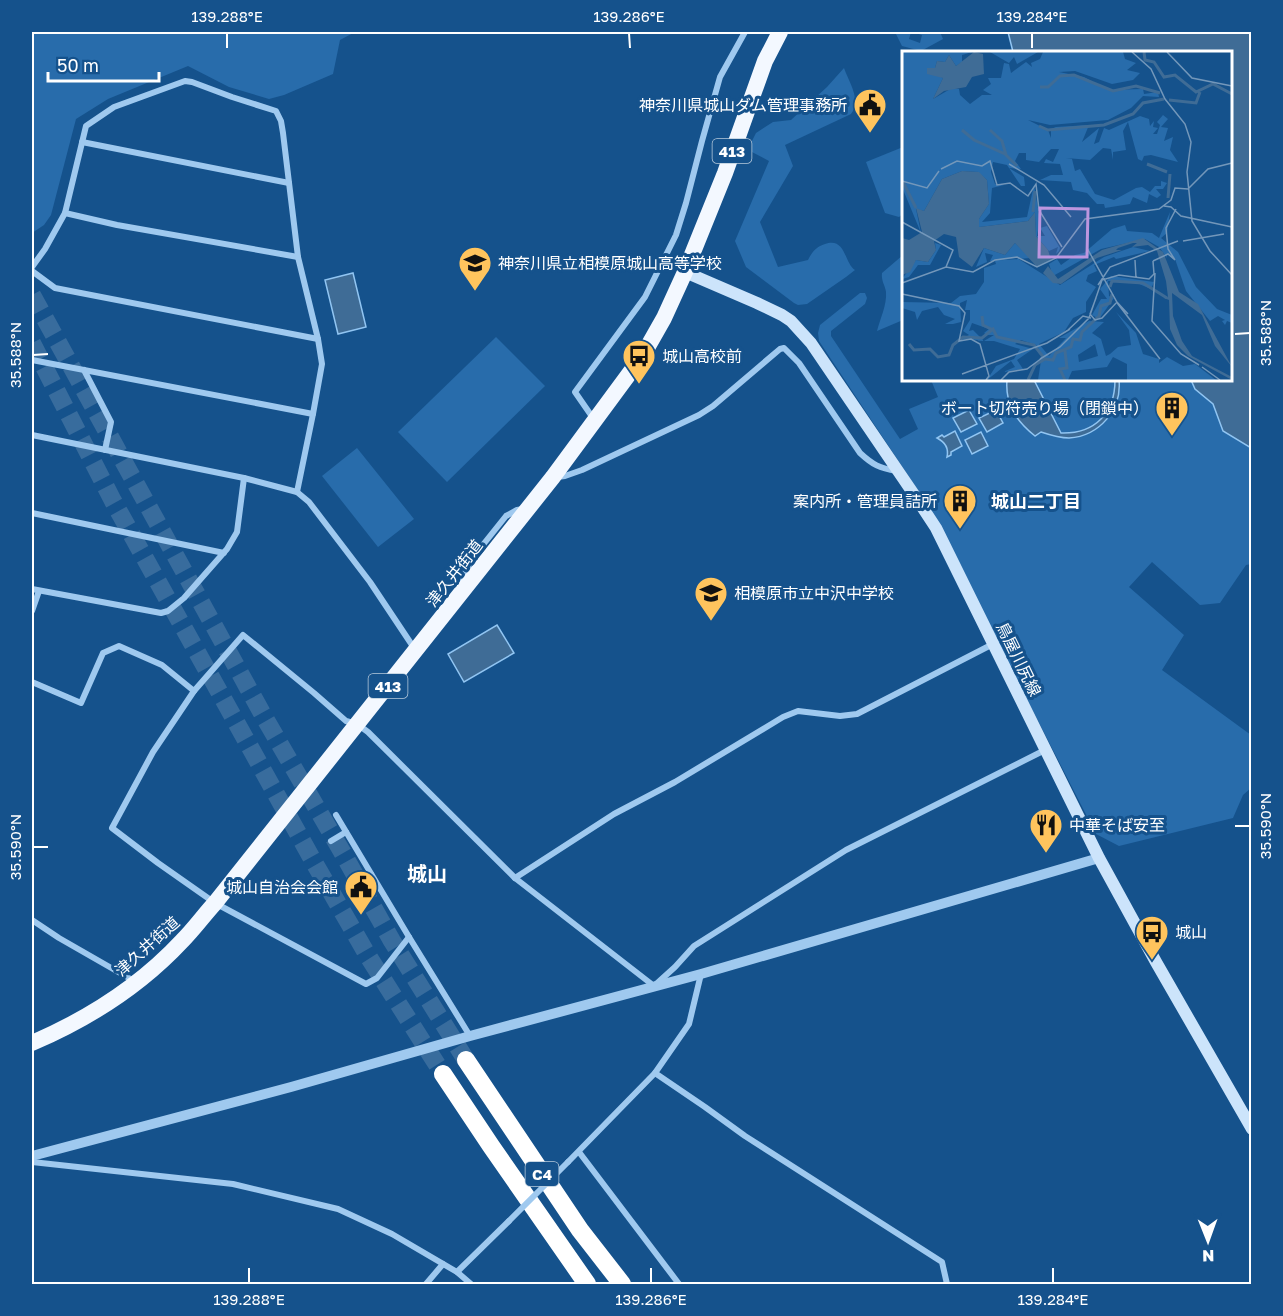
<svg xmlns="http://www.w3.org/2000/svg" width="1283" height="1316" viewBox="0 0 1283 1316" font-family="'Golos Text','Noto Sans JP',sans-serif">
<rect width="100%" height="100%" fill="#15528c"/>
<g fill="#286cab">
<polygon points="32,32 355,32 340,40 333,74 284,95 269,99 229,87 188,66 108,99 76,119 51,215 44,225 32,233"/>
<polygon points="895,32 911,32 909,39 920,43 922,35 912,32 940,32 943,39 921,51 902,46"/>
<path d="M 844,68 C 849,82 862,101 851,114 L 785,145 L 793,166 L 760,222 L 778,267 L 808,260 C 812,252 816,247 825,244 C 846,237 844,263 855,270 L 846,277 L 807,304 L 798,305 L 794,303 L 746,267 L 735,241 L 769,161 L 750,151 L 752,141 L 756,133 L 773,122 L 791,120 L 827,87 Z"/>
<polygon points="903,147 903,214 899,217 885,213 866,162"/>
<path d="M 903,255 L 903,320 L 877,331 C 880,319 887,305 886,292 C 885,285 881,281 882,273 Z"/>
<polygon points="860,293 865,293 867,298 865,304 831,331 831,336 900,439 918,429 909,409 938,397 931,380 1191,380 1195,389 1213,404 1223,431 1251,448 1251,564 1246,565 1220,603 1200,605 1152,562 1129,587 1184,635 1162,670 1251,735 1251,788 1243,795 1233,818 1119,846 1096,834 927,504 819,341 818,333 820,325"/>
<polygon points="496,337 545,386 447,482 398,432"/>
<polygon points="357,448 414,519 378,547 322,476"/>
</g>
<g fill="#3f6c96" stroke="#91c5f2" stroke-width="1.5">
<polygon points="1008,32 1251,32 1251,448 1223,431 1213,404 1195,389 1191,380 1230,380 1230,52 1013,52"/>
<polygon points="353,273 366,327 338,334 325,280"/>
<path d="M 1007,380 L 1034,380 L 1061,433 C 1095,434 1115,413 1115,380 L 1119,380 C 1122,409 1100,436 1069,438 C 1059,438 1050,435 1041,432 L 1035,436 C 1016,421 1005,404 1007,380 Z"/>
<polygon points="969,410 977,424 961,432 953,418"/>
<polygon points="996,410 1003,423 987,432 979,418"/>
<path d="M 955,431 L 962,446 L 951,452 L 951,455 L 947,457 C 949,448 945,442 937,438 L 942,435 L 944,437 Z"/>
<polygon points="981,432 988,446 972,454 965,440"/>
<polygon points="497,625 514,653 464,682 448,654"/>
</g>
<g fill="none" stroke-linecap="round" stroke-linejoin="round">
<g stroke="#386c9d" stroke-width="18" stroke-dasharray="18 9" stroke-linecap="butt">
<polyline points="32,295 263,715 341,850 392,941 466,1060"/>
<polyline points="32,343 113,501 315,864 368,956 443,1074"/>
</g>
<g stroke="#9fc9ef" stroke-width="6">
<polyline points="82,142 289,183"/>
<polyline points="65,213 117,225 298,257"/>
<polyline points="32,267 45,249 65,213 86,126 114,107 185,81 192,82 232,97 276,111 281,121 283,133 298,257 318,339 322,364 313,414 297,492"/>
<polyline points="32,271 55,288 318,339"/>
<polyline points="32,360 313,414"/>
<polyline points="84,370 111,422 105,450"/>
<polyline points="593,418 575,392 645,297 676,235 686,203 702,141 720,77 745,32"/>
<polyline points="32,435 244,478 297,492 309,502 370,582 414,648"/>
<path d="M 557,477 L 565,476 L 582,470 L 699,415 L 713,406 L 780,349 L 784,348 L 799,363 L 860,453 C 873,465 879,468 897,471"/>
<polyline points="32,513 224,553"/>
<polyline points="463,581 466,570 474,556 506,516 517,510 523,509"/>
<polyline points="32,589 161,613 168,611 184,598 227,549 237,532 244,478"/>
<polyline points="32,611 39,591"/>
<polyline points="32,682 81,703 103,653 119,646 162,665 194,691 243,635 314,693 346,721 357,724 368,732 515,878 654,986 675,967 694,946 846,850 1045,750"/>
<polyline points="194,691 153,752 112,828 158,863 215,903 366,984 377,978 409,937"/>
<polyline points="336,815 409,937 470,1036"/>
<polyline points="331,841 346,832"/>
<polyline points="515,878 614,814 675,782 783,717 798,711 840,716 857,714 993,644"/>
<polyline points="356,883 371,874"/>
<polyline points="32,920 59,938 134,981"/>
<polyline points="655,1073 705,1107 745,1136 942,1262 947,1284"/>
<polyline points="579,1152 679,1284"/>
<polyline points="32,1162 233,1184 338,1209 392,1234 457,1272 471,1284"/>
<polyline points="568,1162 655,1073 689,1024 701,974"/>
<polyline points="457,1272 509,1221"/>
<polyline points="426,1284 443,1264"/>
</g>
<polyline stroke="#9fc9ef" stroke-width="10" points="32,1156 291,1087 470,1036 701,974 1099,858"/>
<polyline stroke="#cce4fb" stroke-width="12" points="685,272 757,303 782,315 791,321 811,343 913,493 936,528 1099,858 1156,962 1252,1129"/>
<path stroke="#f3f8ff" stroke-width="16" d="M 32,1043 C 88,1019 140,986 182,941 C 194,929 204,915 215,903 L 553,477 L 643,355 L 664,318 L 685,272 L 725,173 L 765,61 L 780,32"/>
<g stroke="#fff" stroke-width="18">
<polyline points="466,1060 580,1230 622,1284"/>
<polyline points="443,1074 491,1146 587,1284"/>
</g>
<polyline stroke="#9fc9ef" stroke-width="6" points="509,1221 568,1162"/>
</g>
<path fill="none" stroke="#fff" stroke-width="2" d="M 227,33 L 227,48M 629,33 L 630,48M 1032,33 L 1032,48M 1235,334 L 1250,333M 33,355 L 48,354M 1235,826 L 1250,826M 33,847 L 48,847M 249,1268 L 249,1283M 651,1268 L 651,1283M 1053,1268 L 1053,1283"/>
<defs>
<g id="civic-pin" transform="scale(1.725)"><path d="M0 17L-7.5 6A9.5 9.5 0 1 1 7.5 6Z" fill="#ffc45d" stroke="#15528c"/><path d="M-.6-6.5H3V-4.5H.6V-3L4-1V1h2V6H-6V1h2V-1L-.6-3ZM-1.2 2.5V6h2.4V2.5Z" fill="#111"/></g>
<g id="school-pin" transform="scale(1.725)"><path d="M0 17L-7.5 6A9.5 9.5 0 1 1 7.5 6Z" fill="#ffc45d" stroke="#15528c"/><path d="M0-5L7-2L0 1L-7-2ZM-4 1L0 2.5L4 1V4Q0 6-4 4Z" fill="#111"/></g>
<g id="bus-pin" transform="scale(1.725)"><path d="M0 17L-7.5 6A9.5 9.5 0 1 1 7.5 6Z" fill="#ffc45d" stroke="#15528c"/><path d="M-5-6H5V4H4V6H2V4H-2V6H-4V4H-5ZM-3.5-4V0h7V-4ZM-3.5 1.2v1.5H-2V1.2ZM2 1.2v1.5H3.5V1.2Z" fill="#111"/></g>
<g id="building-pin" transform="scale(1.725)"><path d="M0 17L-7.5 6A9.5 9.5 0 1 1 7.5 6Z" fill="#ffc45d" stroke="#15528c"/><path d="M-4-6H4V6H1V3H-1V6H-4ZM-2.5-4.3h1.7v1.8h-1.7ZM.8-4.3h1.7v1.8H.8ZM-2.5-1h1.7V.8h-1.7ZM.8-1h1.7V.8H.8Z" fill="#111"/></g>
<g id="restaurant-pin" transform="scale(1.725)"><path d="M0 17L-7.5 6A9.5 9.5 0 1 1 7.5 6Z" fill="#ffc45d" stroke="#15528c"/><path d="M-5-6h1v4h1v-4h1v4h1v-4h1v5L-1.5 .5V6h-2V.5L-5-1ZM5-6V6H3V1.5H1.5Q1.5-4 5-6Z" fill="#111"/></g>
</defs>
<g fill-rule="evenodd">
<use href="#civic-pin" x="870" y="105"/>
<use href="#school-pin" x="475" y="263"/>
<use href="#bus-pin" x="639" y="356"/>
<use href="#building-pin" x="1172" y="408"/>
<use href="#building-pin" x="960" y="501"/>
<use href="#school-pin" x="711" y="593"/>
<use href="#restaurant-pin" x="1046" y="825"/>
<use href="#civic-pin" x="361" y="887"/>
<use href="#bus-pin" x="1152" y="932"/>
</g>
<g text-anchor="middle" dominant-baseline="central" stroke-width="6" stroke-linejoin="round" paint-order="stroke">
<g fill="#15528c" stroke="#b9cbdc" stroke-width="1.5">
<rect x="712.5" y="139" width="39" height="24" rx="4.5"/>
<rect x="368.5" y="674" width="39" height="24" rx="4.5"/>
<rect x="525.5" y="1162" width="33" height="24" rx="4.5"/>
</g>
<g font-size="15" font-weight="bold" fill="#fff">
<text x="732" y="151">413</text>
<text x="388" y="686">413</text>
<text x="542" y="1174">C4</text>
</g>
<g font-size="16" fill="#fff" stroke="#15528c" text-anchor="start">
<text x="847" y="105" text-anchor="end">神奈川県城山ダム管理事務所</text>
<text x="498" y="263">神奈川県立相模原城山高等学校</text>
<text x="662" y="356">城山高校前</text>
<text x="1149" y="408" text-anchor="end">ボート切符売り場（閉鎖中）</text>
<text x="937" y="501" text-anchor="end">案内所・管理員詰所</text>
<text x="734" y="593">相模原市立中沢中学校</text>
<text x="1069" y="825">中華そば安至</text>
<text x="338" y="887" text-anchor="end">城山自治会会館</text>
<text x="1175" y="932">城山</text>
</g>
<g font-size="16" fill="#fff" stroke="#15528c">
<text transform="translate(454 573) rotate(-52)">津久井街道</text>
<text transform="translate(1019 659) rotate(64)">鳥屋川尻線</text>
<text transform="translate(147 946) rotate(-42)">津久井街道</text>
</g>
<g font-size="18" font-weight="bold" fill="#fff" stroke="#15528c">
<text x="1036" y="501">城山二丁目</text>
</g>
<g font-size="20" font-weight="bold" fill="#fff" stroke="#15528c">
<text x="427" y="873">城山</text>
</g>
</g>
<g transform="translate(902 51)">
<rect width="330" height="330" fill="#15528c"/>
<path d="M 0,1 L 70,1 L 60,4 L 60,11 L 54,15 L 47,4 L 43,11 L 35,10 L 33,17 L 26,19 L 41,27 L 31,48 L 50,37 L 57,38 L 58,44 L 68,53 L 80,44 L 90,44 L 81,39 L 89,33 L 86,27 L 99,27 L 102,12 L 107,13 L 109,22 L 124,11 L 130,16 L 129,12 L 138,8 L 141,1 L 221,1 L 223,8 L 234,12 L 225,19 L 238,22 L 231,29 L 210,33 L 173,20 L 157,21 L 182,26 L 206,39 L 241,38 L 242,43 L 256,41 L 257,46 L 241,45 L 229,57 L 206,69 L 148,74 L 126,69 L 146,79 L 149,87 L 149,78 L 154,76 L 187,74 L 180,91 L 197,77 L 192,93 L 197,91 L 202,77 L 207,79 L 238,65 L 247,68 L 248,75 L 252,70 L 251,76 L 256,77 L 251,83 L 255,83 L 258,74 L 255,71 L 261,64 L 266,68 L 259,76 L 266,77 L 262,90 L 271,86 L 268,99 L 276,111 L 249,104 L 242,105 L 240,110 L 236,108 L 226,71 L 221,80 L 224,99 L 211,101 L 211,109 L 209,98 L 201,97 L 188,109 L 164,107 L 170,108 L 173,120 L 178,118 L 193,143 L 212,149 L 234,137 L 240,136 L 248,141 L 253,135 L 259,135 L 259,130 L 265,132 L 261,138 L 254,138 L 259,144 L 255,147 L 247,143 L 245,152 L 231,146 L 228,153 L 203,157 L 202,153 L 195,153 L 185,142 L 171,139 L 169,131 L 138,129 L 149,124 L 161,124 L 158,113 L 142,112 L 144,108 L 151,111 L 157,98 L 149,98 L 137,111 L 124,109 L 124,102 L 117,102 L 113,110 L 119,118 L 107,117 L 122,126 L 123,135 L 119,135 L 105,114 L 91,111 L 89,121 L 93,133 L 102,134 L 90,137 L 88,162 L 80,171 L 125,166 L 132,134 L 138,169 L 135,185 L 143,185 L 138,177 L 145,175 L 158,197 L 157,200 L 154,203 L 156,196 L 147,200 L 134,185 L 133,161 L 126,170 L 77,176 L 77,168 L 87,153 L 85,129 L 76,121 L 60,120 L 40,128 L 22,160 L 14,158 L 19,182 L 0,136 ZM 88,1 L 136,1 L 115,13 L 112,6 L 107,12 ZM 268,161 L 265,182 L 259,187 L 276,201 L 294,236 L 315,258 L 330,264 L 330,272 L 325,270 L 323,274 L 320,270 L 323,269 L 316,265 L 308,270 L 284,240 L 273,208 L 264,203 L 265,207 L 257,196 L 243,188 L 199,198 L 151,225 L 147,213 L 155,208 L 159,214 L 173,204 L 182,202 L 210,178 L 223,174 L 225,180 L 250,182 L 257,187 ZM 33,192 L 39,194 L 28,214 L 16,214 L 7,226 L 0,228 L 14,209 L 26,211 L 34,199 ZM 113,192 L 129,207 L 88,210 L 91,204 L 83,202 L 85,211 L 74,216 L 82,197 L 103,204 ZM 231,196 L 248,200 L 214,208 L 212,206 L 192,214 L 195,220 L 186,224 L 184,230 L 194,236 L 184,251 L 184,261 L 171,267 L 162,281 L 137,293 L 147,305 L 164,287 L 157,287 L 187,270 L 202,271 L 190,282 L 199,288 L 204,305 L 208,303 L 216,296 L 229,294 L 227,279 L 214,261 L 234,282 L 241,303 L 257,308 L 257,312 L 265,306 L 281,315 L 293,313 L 314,329 L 225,329 L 225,313 L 211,306 L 205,316 L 170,320 L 166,329 L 136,329 L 140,303 L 134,294 L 119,289 L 113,293 L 131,298 L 115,309 L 121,318 L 101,321 L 113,316 L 109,310 L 85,329 L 94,315 L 112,308 L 118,298 L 92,290 L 59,288 L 67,284 L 61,280 L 68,269 L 68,259 L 63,259 L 65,249 L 58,252 L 59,271 L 51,273 L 43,273 L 53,268 L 42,264 L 36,256 L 20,260 L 15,269 L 13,261 L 0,257 L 0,251 L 49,252 L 58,245 L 74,243 L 82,231 L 82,217 L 94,213 L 93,210 L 115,207 L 158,234 L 202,206 ZM 70,272 L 87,278 L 82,282 L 85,284 L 92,284 L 82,290 L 71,279 L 67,280 ZM 193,293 L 196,305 L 177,311 L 176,304 ZM 209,225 L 252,231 L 249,238 L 230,230 L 206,230 L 207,245 L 212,247 L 197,268 L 190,264 L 199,248 L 205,248 L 198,238 Z" fill="#286cab" fill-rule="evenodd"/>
<path d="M 72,1 L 81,3 L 82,23 L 70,26 L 64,36 L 42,40 L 31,48 L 41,27 L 25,23 L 25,17 L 33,17 L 35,10 L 43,11 L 47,4 L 54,15 ZM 60,120 L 77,121 L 85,129 L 87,153 L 77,168 L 77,176 L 126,170 L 133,161 L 134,185 L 146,199 L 149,209 L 135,216 L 113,192 L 103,204 L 82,197 L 70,216 L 57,206 L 54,186 L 42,183 L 32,190 L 34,199 L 26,211 L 14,209 L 8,221 L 0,224 L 0,187 L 7,189 L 20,181 L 14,157 L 22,160 L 40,128 ZM 241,187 L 261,201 L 277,241 L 296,253 L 330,316 L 313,295 L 300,264 L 270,242 L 271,265 L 280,290 L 290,305 L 330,326 L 330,329 L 286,305 L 275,294 L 268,278 L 267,249 L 262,247 L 266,246 L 264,230 L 255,200 L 246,194 L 230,196 L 235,192 L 231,192 L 216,197 L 214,199 L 220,199 L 195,207 L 159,233 L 151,232 L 141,222 L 146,215 L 156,228 L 200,199 Z" fill="#3f6c96"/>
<path fill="none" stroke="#3f6c96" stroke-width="3" d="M 242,1 L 243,9 L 252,11 L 262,26 L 273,24 L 294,41 L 311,33 L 330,43M 138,36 L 146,36 L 158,25 L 172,24 L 211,40 L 234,35 L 258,42M 267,49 L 294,52 L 298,41M 137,75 L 146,79 L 202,74 L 231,63 L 241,52 L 262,48M 60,79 L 72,89 L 103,103M 88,79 L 100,90 L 104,104 L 115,115M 245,113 L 265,121M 1,131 L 14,157M 266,147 L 268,123M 131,161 L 133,140M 208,236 L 210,230 L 241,232 L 265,247M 80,265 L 81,274 L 91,279M 7,293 L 12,299 L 28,298 L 36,306 L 47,304 L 51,294 L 61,286 L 80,287 L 91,278 L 95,286 L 132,294 L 142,307M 126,329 L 133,314 L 143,308 L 151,309 L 154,302 L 169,296 L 171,288 L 178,289 L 180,281 L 197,265 L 199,255 L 208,252 L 210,243M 163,329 L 158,318 L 165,317 L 163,300"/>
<path fill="none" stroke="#7397ba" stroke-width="1.5" d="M 230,1 L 249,18 L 263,48 L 283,73 L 289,91 L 285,121 L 290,170 L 308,200 L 330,224M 265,1 L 290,27 L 330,35M 107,113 L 142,134 L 169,166M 39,118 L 55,110 L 80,115 L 88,110 L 95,134 L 108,132 L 126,145 L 134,133 L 137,159 L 160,196M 0,130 L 25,137 L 37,120M 262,155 L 269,156 L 279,165 L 330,176M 0,171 L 51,199 L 44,216M 281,190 L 322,183M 185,197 L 216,253 L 258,308M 233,209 L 234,227M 251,210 L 266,203 L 273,209 L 266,198 L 264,177 L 274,158M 253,222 L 250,270 L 279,303 L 297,314M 0,232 L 44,216 L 71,221 L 93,209 L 115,206 L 135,216 L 154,207 L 183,168 L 257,158 L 269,149 L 273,137 L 286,138 L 306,118 L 330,112M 196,234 L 208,216 L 276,190M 0,243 L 57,255 L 63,262 L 57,290 L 69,288 L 78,293 L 87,325 L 84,329M 194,247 L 188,263 L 193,269 L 200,267 L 215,251 L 226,263M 166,279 L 181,265 L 189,267M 138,308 L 158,296 L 187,267 L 200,229 L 217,224 L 247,228 L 252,223 L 251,210M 300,316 L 318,329M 60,323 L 145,292 L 168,278M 99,329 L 107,321 L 125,318 L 140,307"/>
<path fill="#bd96df" fill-opacity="0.15" stroke="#bd96df" stroke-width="3" d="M 138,157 L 186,158 L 185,206 L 137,206 Z"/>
<rect width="330" height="330" fill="none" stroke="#fff" stroke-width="3"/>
</g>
<rect width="1283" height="1316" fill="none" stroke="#15528c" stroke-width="66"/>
<g transform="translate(1208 1241) rotate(179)" stroke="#15528c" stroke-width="4.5" paint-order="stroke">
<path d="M0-4.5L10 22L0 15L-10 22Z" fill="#ffffff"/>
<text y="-9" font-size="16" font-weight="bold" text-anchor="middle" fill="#ffffff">N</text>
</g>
<path d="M48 72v9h111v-9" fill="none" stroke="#ffffff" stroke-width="3"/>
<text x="57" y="72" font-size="18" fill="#ffffff" stroke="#15528c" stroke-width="4.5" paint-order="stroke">50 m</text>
<rect x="33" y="33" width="1217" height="1250" fill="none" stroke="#fff" stroke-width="2"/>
<g font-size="15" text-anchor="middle" fill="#fff">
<text x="227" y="22">139.288°E</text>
<text x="629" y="22">139.286°E</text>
<text x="1032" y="22">139.284°E</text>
<text transform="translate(1266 333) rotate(-90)" y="5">35.588°N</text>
<text transform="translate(16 355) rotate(-90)" y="5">35.588°N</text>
<text transform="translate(1266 826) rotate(-90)" y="5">35.590°N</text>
<text transform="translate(16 847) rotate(-90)" y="5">35.590°N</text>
<text x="249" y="1305">139.288°E</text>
<text x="651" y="1305">139.286°E</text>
<text x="1053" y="1305">139.284°E</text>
</g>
</svg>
